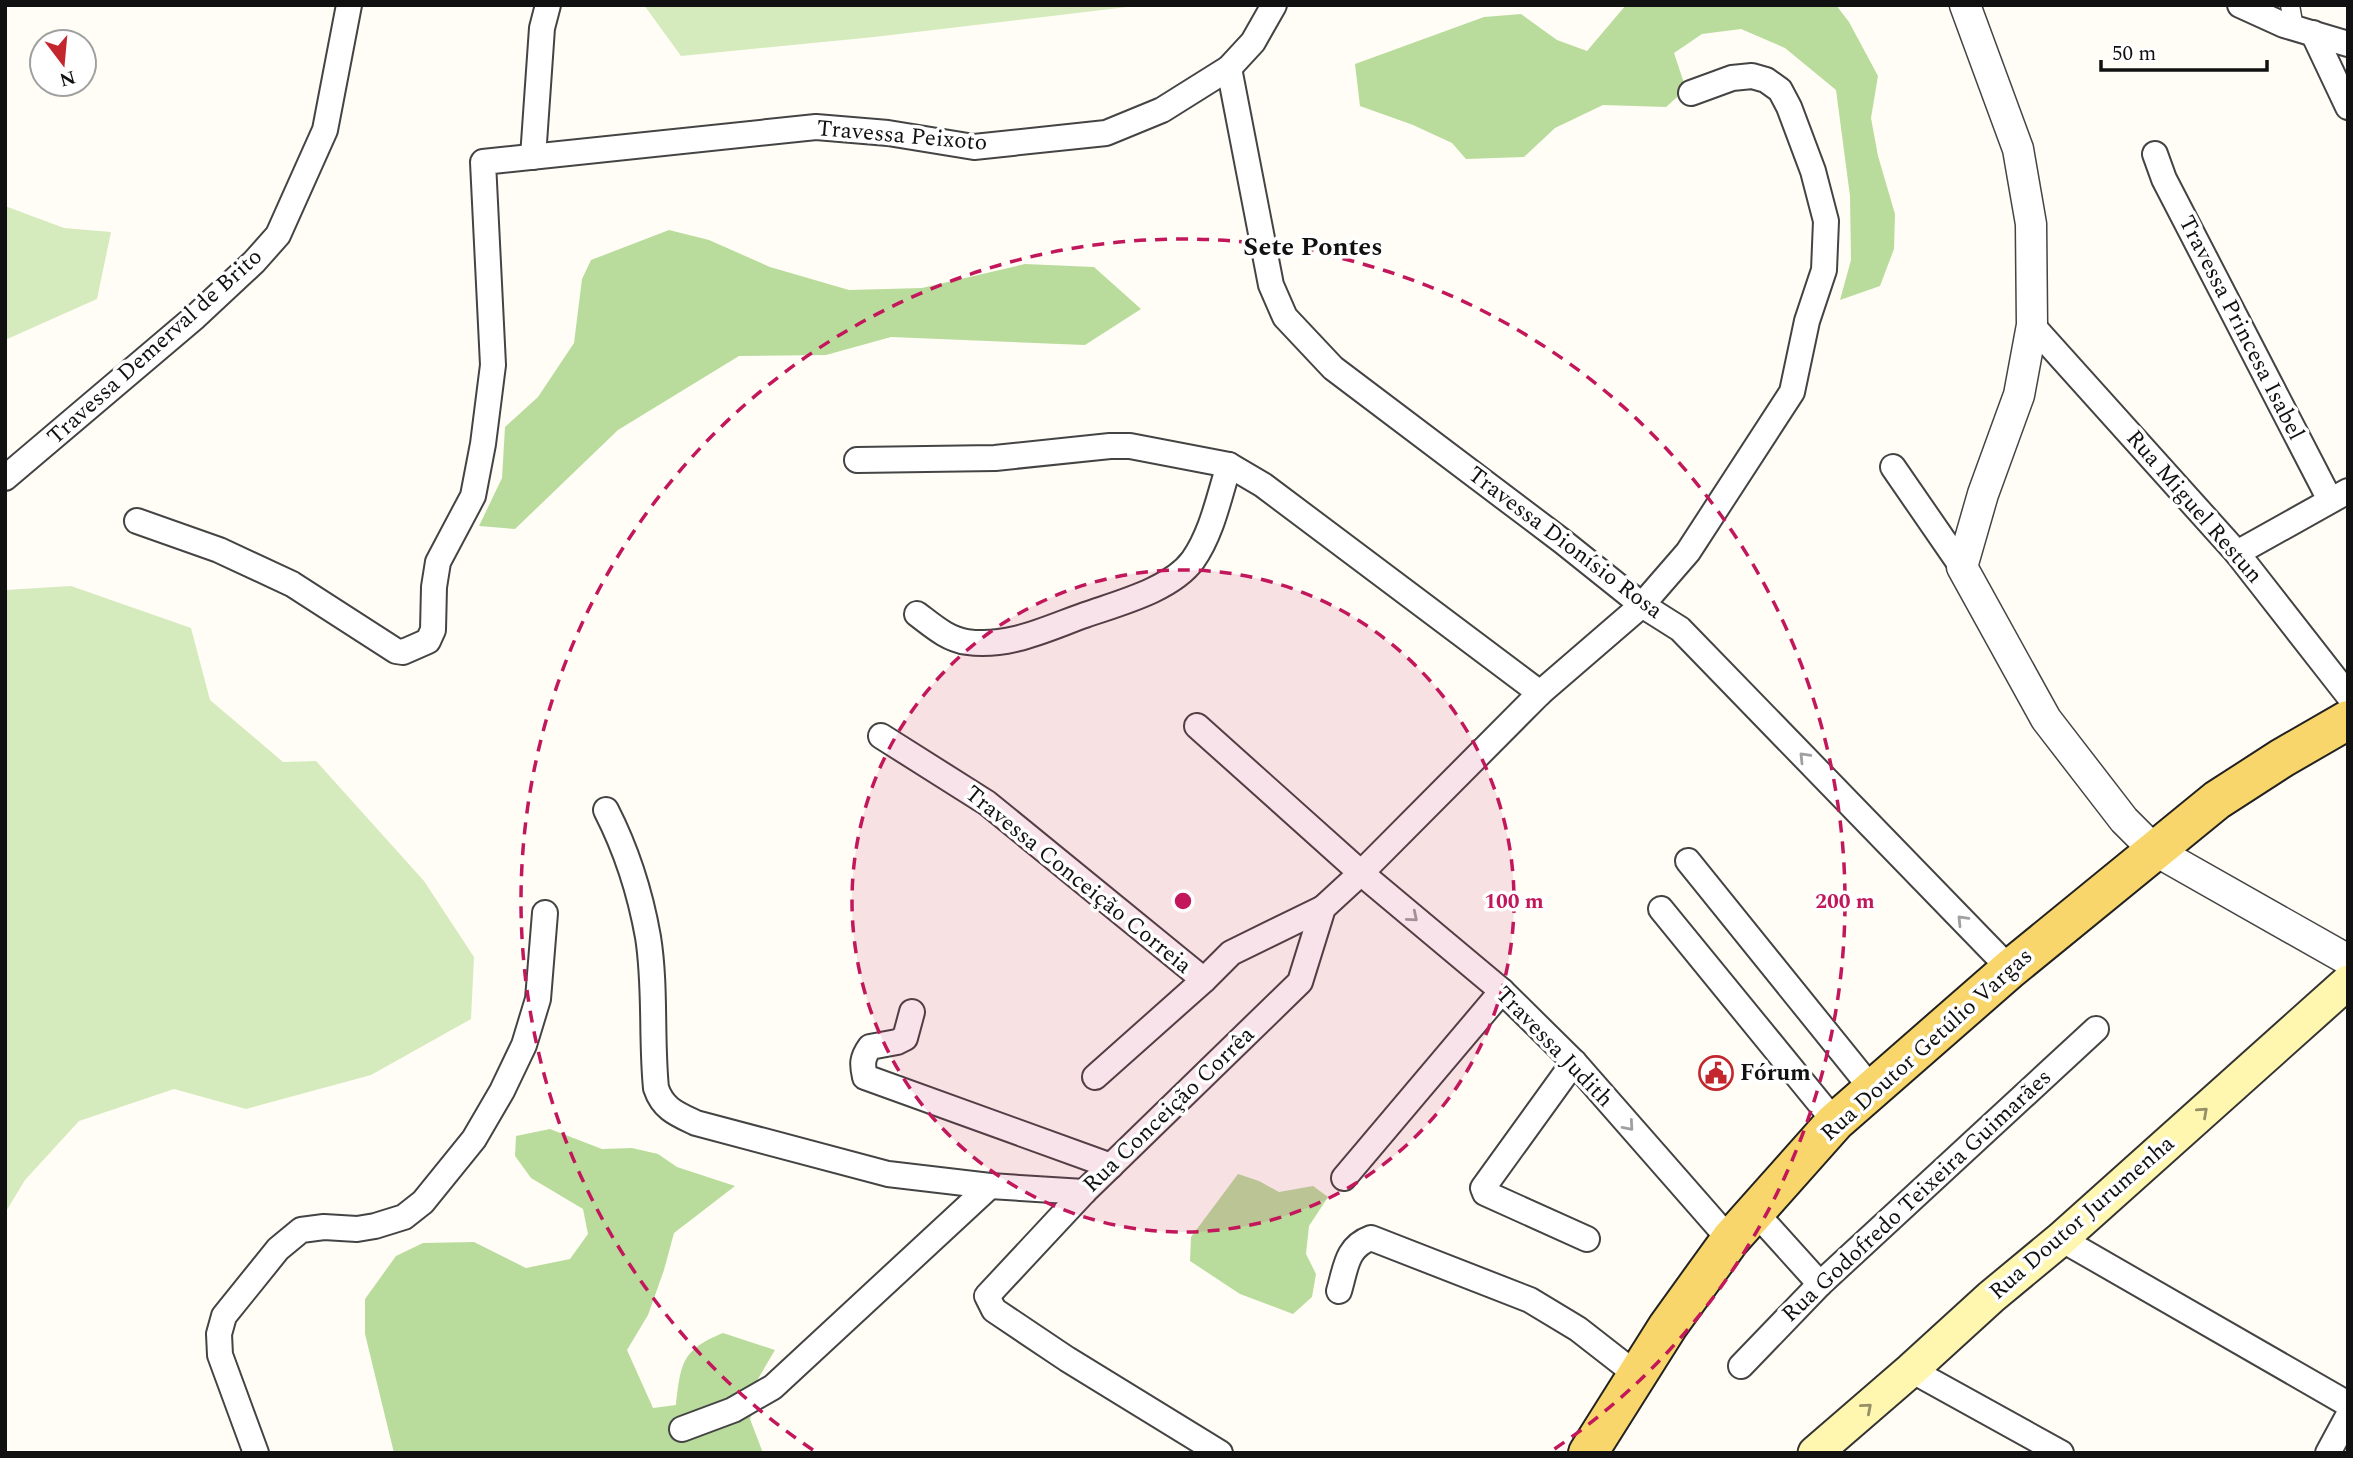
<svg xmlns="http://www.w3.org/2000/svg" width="2353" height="1458" viewBox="0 0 2353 1458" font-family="Spectral,serif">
<rect width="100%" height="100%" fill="#fffdf5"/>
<g fill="#d5ebbd">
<polygon points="644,5 1144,5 874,37 681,56"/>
<polygon points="5,206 64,228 111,232 97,299 5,340"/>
<polygon points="71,586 191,628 210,700 283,762 316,761 424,881 474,957 471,1019 371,1075 246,1109 174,1089 79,1121 25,1180 5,1213 5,590"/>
</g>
<g fill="#b9dc9c">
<polygon points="1626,5 1836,5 1849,22 1878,76 1871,118 1878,156 1895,214 1894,249 1880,286 1840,300 1851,260 1850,196 1836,90 1785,48 1741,29 1702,34 1674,53 1686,89 1666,107 1603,105 1555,128 1524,157 1466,159 1452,143 1413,125 1360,106 1355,64 1484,17 1521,14 1557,40 1587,51"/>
<polygon points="669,230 709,240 770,267 849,290 922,288 1025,264 1094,267 1141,309 1085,345 891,337 826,355 739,356 618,430 515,529 479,526 502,478 505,427 538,397 574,343 582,279 591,260"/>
<path d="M 550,1129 L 602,1149 L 632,1148 L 658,1154 L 677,1167 L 735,1186 L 674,1233 L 664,1270 L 648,1315 L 627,1350 L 653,1408 L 676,1405 C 681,1364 681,1350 723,1333 L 775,1350 L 752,1389 L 754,1407 L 750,1419 L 763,1453 L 394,1453 L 365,1334 L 365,1299 L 396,1256 L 423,1243 L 474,1242 L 526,1268 L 570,1259 L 588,1234 L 583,1209 L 531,1178 L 515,1156 L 516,1136 Z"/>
<polygon points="1238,1174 1259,1181 1279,1192 1313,1186 1328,1197 1309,1226 1306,1254 1316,1274 1312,1297 1293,1314 1240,1294 1190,1261 1191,1237"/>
</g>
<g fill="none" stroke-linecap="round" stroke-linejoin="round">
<g stroke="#444" stroke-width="21">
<polyline id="pedestrian" points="2290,5 2294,28"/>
</g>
<g stroke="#444" stroke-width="28">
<g id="minor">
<polyline points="2240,5 2284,25 2348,44"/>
<polyline points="2313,33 2348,107"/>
<polyline points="1229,68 1271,285 1285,317 1333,368 1562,541 1642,605 1680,629 2010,969"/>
<polyline points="2155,154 2164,179 2330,500"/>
<polyline points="533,157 542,28 548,5"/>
<polyline points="2032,325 2237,553 2348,695"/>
<polyline points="857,460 995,458 1110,446 1130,446 1229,465 1263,485 1540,693"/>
<polyline points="1893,467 1962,567"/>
<polyline points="5,478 195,317 254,262 278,235 325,130 349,5"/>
<polyline points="137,521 219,550 292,584 396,651 403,652 419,645 428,641 433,630 434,587 438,562 473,496 483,444 493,365 483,162 816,127 888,133 974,147 1106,133 1162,110 1229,68 1253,42 1274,5"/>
<polyline points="2237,553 2348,491"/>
<path d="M 917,614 C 933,626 947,639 967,642 C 1009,648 1048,628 1085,615 C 1119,603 1171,590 1193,560 C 1212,533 1219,497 1229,465"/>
<polyline points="1197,726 1361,873 1502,991 1574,1062 1730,1240"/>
<polyline points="881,736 987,803 1204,980"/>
<path d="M 606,810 C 627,851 640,892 648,937 C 656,987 651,1038 656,1088 C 663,1109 677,1114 696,1123 L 888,1174 L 990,1186 L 1084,1192"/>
<polyline points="1688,861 1872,1089"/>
<polyline points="1661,909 1835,1122"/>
<path d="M 912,1012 L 905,1038 L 897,1042 L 870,1047 C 862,1058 862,1064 865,1077 L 1111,1166"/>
<polyline points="1574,1062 1483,1188 1485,1193 1587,1239"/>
<polyline points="1095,1077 1204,980 1231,953 1323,908"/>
<polyline points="1344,1178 1502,991"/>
<polyline points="1755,1212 1820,1284"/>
<polyline points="2061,1239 2348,1404"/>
<path d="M 1339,1291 C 1346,1268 1346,1247 1371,1238 L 1530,1300 L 1578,1329 L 1637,1375"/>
<polyline points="1741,1366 1820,1284 2096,1029"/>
<polyline points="1911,1370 2061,1453"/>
<polyline points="682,1429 733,1410 773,1387 990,1186"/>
<polyline points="256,1453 220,1355 219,1334 224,1316 278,1249 301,1230 324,1227 357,1229 375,1226 404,1217 423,1202 474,1139 502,1091 524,1045 538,999 545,913"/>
<polyline points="1220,1453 1067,1359 994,1310 987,1296 1084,1192 1300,982 1323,908 1361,873 1540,693 1642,605 1688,552 1792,392 1807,321 1824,270 1826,221 1813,171 1789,107 1780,90 1766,80 1752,76 1732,78 1691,93"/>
<polyline points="2328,1453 2348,1416"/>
</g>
</g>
<g stroke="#444" stroke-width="33">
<polyline id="tertiary" points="1965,5 2018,149 2031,224 2032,325 2019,395 1983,494 1962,567 2046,719 2124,820 2154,850 2348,960"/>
</g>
<g stroke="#333" stroke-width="37">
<polyline id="secondary" points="1815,1453 1911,1370 1991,1297 2061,1239 2348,982"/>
</g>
<g stroke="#222" stroke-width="42">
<polyline id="primary" points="1588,1453 1668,1326 1730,1240 1835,1122 2010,969 2217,800 2282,758 2348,720"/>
</g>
<use href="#pedestrian" stroke="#fff" stroke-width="18"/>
<use href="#minor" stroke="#fff" stroke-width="24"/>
<use href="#tertiary" stroke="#fff" stroke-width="30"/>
<use href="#secondary" stroke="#fff6b0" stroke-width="33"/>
<use href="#primary" stroke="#f9d66b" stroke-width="38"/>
</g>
<defs><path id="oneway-chevron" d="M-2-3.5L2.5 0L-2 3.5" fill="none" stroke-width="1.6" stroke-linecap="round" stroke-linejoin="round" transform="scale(1.75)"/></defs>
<g stroke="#a0a0a0">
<use href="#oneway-chevron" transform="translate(1804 757) rotate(-134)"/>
<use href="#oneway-chevron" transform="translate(1413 917) rotate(40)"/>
<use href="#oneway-chevron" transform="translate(1962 920) rotate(-134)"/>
<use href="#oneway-chevron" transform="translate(1629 1126) rotate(49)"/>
</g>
<g stroke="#948f68">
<use href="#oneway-chevron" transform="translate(2203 1112) rotate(-42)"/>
<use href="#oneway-chevron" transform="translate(1867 1408) rotate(-41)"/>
</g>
<circle cx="1183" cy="901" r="331" fill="#c2185b" fill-opacity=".12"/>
<g fill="none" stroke="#c2185b" stroke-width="3.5" stroke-dasharray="12 9">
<circle cx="1183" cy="901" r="331"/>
<path d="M813 1450A662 662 0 1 1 1553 1450"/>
</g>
<defs>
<g id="civic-ring" transform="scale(1.75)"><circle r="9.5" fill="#fff" stroke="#c4262e" stroke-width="1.5"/><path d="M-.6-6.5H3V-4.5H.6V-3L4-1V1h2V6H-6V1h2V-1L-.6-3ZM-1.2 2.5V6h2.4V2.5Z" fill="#c4262e"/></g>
</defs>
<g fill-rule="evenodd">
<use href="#civic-ring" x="1716" y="1073"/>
</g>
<g text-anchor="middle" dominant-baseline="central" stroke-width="7" stroke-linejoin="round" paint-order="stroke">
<g font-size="23" fill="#111" stroke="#fff">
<text transform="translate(902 136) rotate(5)">Travessa Peixoto</text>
<text transform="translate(2241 328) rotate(63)">Travessa Princesa Isabel</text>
<text transform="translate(155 347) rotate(-42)">Travessa Demerval de Brito</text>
<text transform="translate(2194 507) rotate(49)">Rua Miguel Restun</text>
<text transform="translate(1565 543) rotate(37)">Travessa Dionísio Rosa</text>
<text transform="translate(1078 880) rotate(39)">Travessa Conceição Correia</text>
<text transform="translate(1927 1045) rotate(-42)">Rua Doutor Getúlio Vargas</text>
<text transform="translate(1554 1047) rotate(46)">Travessa Judith</text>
<text transform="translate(1169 1110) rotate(-44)">Rua Conceição Corrêa</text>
<text transform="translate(1917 1196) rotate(-43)">Rua Godofredo Teixeira Guimarães</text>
<text transform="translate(2082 1218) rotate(-41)">Rua Doutor Jurumenha</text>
</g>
<g font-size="23" font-weight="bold" fill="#111" stroke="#fff" text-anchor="start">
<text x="1740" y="1073">Fórum</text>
</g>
<g font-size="26" font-weight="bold" fill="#111" stroke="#fff">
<text x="1313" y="247">Sete Pontes</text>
</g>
</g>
<circle cx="1183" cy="901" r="10" fill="#c2185b" stroke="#fff" stroke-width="3.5"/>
<g font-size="21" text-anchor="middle" font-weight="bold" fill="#c2185b" stroke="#fff" stroke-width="7" stroke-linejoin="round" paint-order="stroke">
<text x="1514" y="908">100 m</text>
<text x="1845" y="908">200 m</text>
</g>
<rect width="2353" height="1458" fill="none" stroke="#111111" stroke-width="14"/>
<g transform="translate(63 63) rotate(164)"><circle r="33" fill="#ffffff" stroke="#a0a0a0" stroke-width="2"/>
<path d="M0-5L12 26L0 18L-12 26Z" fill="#c4262e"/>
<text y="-10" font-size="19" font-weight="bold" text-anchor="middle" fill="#111111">N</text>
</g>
<path d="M2101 60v10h166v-10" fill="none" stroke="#111111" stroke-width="3.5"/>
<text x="2112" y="60" font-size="21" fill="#111111" stroke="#ffffff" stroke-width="5" paint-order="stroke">50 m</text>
</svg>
